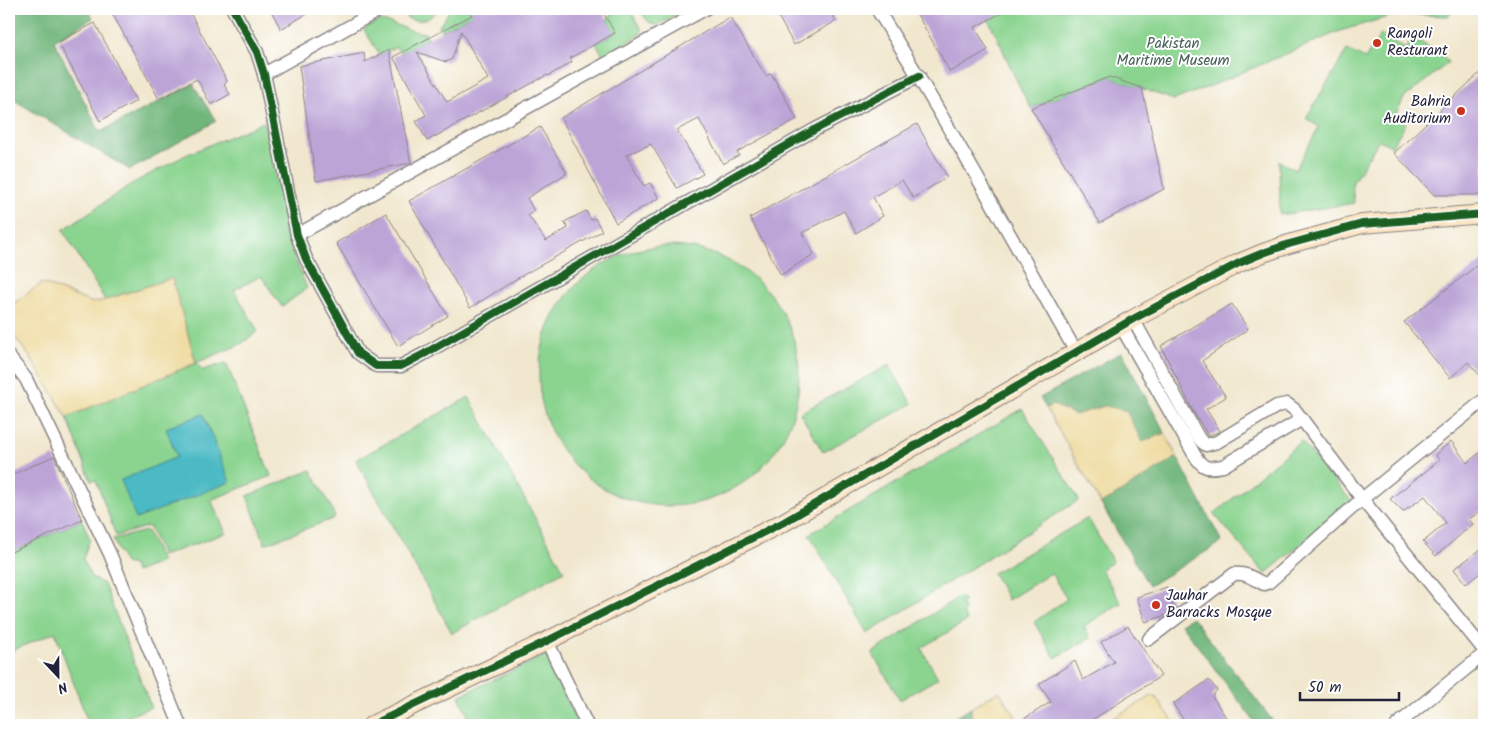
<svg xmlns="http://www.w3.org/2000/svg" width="1493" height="734" viewBox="0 0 1493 734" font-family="Kalam,sans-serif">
<rect width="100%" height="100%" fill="#fff"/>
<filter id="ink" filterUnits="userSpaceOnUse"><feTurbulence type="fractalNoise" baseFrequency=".02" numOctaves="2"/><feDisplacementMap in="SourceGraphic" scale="10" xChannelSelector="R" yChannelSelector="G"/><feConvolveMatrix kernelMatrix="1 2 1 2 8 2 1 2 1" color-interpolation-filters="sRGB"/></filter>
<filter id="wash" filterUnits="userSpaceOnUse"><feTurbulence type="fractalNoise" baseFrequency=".0096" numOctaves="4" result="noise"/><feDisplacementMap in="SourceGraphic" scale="20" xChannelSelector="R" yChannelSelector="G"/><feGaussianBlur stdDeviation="1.12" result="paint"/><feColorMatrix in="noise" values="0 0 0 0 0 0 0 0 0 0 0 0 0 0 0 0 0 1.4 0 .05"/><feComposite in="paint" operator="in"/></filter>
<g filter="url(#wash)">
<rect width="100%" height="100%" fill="#f1e7ce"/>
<g fill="#8bd490" stroke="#567b66">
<path d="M 408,9 L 438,9 C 430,20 420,23 407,18 L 406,12 Z"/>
<polygon points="450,9 469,9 472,15 441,31 439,26 445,18"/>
<polygon points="609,9 629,9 641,28 641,34 604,56 596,44 615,33 607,19 612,15"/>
<path d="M 640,9 L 654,9 L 656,13 L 664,9 L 688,9 L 657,25 C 647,24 645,17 640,9 Z"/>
<path d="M 982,9 L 1457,9 L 1448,16 L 1398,14 L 1340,31 L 1208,87 L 1174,100 L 1109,77 L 1031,108 C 1012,76 1001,40 982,9 Z"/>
<path d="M 379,21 C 395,22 408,32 425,33 L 429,38 L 401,53 L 396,47 L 380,55 L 364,30 L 368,26 Z"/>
<polygon points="1381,34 1405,49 1414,37 1449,62 1404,98 1396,114 1406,123 1392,146 1379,140 1352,184 1354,203 1280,215 1279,161 1295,170 1319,127 1306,118 1347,50 1365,59"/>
<polygon points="264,122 291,249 307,288 282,307 261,276 234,290 258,331 241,344 196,363 203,370 226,363 271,476 211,500 226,533 162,556 149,526 116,536 96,480 91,481 67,417 196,363 172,278 105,300 63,230 133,183 186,155"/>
<circle cx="669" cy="376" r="130"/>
<polygon points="889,365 912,404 823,452 800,413"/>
<polygon points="469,397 564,571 452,633 356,460"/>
<polygon points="1022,409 1079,500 867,634 809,534"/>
<polygon points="1301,441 1352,502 1265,574 1214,514"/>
<polygon points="311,470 331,507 335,518 265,544 247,496"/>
<polygon points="1088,518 1113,562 1101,569 1121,603 1084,626 1090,638 1055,658 1034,622 1067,599 1051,573 1008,600 993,573"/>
<polygon points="82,520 90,539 83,559 91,577 104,584 151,707 107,725 89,725 55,632 9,652 9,553"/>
<polygon points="147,531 162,562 135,572 133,565 125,563 119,553 113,539"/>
<polygon points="960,596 965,601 961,604 965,611 963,613 967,621 921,648 938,678 900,700 872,653"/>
<polygon points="546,655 578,725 472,725 459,696"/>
</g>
<g fill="#70b67a" stroke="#496c5a">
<polygon points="9,9 88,9 93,18 54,41 100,132 193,84 216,121 130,170 9,97"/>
<polygon points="1122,352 1165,433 1142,442 1105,406 1075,415 1053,405 1046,408 1040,398"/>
<polygon points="1177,457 1222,542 1149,586 1101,504"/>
<polygon points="1192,617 1276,725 1257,725 1181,624"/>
<polygon points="971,708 972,719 970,725 942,725"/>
</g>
<g fill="#eeda9e" stroke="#887e6c">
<polygon points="172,278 196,363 67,417 30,357 9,329 9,307 42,283 93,303 105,300"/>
<polygon points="1053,405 1075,415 1105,406 1126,411 1142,442 1165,433 1177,457 1101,504 1046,408"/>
<polygon points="999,691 1016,717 1012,721 1014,725 970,725 972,719 971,708"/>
<polygon points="1154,695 1176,725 1101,725"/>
</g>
<polygon fill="#4cbac4" stroke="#376e80" points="203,414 230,482 136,519 121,480 177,457 166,428"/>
<g id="blocks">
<g fill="#bca4d7" fill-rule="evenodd">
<polygon points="110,9 188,9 227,81 224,85 230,94 211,105 197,79 159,99"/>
<polygon points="270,9 315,9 281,29"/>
<path d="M 469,9 L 601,9 L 615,33 L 570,58 L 572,62 L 548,76 L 547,75 L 427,141 L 416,121 L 426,115 L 393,57 L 472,15 ZM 461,31 L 488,79 L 447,102 L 417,52 L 446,62 L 452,59 Z"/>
<polygon points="774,9 829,9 836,21 794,45"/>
<polygon points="914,9 1009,9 975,27 988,50 950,72"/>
<polygon points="730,17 766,76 771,73 797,119 737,152 739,155 723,164 699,119 677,130 703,174 677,188 651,144 626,155 644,186 650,183 659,198 616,223 561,118"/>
<polygon points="95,23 136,101 100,121 58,42"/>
<polygon points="389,50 411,163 316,181 299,66 364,53 365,62"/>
<polygon points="1484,69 1484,192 1480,195 1434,195 1394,153"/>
<polygon points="1109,77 1142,88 1164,189 1100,223 1031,108"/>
<polygon points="917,124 947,177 913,198 902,180 873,197 883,216 856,233 844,211 802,233 814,254 781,275 750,218"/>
<polygon points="540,127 567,173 527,198 534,211 528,215 546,241 568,228 564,222 586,211 591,220 595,218 602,231 523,275 470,308 409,201"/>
<polygon points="386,213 448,316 398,346 336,243"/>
<polygon points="1484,260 1484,380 1468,362 1450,378 1404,322"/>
<polygon points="1232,304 1248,329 1202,361 1226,397 1206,409 1220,431 1208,436 1192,409 1161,346"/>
<polygon points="1451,441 1467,463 1484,449 1484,474 1479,478 1484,485 1484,509 1469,519 1473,524 1436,556 1423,542 1446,523 1425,496 1403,512 1390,499 1440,460 1435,455"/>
<polygon points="54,456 82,520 9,553 9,476"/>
<polygon points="1484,547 1484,570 1466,584 1454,569"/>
<polygon points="1167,587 1174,610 1166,615 1145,622 1137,597"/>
<polygon points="1128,626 1161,676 1084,725 1014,725 1051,702 1039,684 1075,661 1083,680 1114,662 1101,642"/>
<polygon points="1209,680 1217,690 1212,696 1231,725 1187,725 1173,704"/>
</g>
</g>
</g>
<g filter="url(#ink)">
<use href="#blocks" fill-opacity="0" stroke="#8a8484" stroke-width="1"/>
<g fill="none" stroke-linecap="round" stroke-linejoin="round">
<g stroke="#8a8484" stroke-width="15">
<g id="street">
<polyline points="233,9 257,52 264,74 297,235 306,259 358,353 376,366 401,366 424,354 814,130 919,76"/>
<path d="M 877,9 C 947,121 1011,237 1076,352"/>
<polyline points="264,74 381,9"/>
<polyline points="297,235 705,9"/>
<polyline points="1133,319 1198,437 1202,442 1206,445 1217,442 1277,406 1287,404 1295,410 1362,499 1484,650"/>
<path d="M 1121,326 L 1194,454 C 1203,469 1206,469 1223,466 L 1302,419"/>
<polyline points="9,357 26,379 110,554 180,725"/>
<path d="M 1149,639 L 1234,574 C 1245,572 1254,579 1264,584 L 1269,582 L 1362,499 L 1484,400"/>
<polyline points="547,641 587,725"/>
<polyline points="1397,725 1484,654"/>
</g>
</g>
<g stroke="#8a8484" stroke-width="20">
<polyline id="secondary" points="372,725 547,641 784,522 1133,319 1239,263 1263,253 1289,244 1362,224 1484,214"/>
</g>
<use href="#street" stroke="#fff" stroke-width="12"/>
<use href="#secondary" stroke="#fce5c4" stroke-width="18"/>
<g stroke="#fff" stroke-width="11">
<g id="cycleway">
<polyline points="233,9 257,52 264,74 297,235 306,259 358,353 376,366 401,366 424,354 814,130 919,76"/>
<polyline points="372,725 547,641 784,522 1133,319 1239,263 1263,253 1289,244 1362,224 1484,214"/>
</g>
</g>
<use href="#cycleway" stroke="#1b5e20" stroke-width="8"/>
</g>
</g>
<g fill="#c8321e" stroke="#fff" stroke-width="2">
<circle cx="1377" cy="43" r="5"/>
<circle cx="1461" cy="111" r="5"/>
<circle cx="1156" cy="605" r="5"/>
</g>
<g text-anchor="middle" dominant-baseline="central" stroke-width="4" stroke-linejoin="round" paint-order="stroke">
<g font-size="15" fill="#22223b" stroke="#fff" text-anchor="start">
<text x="1387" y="34">Rangoli<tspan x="1387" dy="17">Resturant</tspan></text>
<text x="1451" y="102" text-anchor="end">Bahria<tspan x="1451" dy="17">Auditorium</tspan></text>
<text x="1166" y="596">Jauhar<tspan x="1166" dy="17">Barracks Mosque</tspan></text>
</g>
<g font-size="15" fill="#476059" stroke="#fff">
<text x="1173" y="44">Pakistan<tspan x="1173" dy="17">Maritime Museum</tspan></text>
</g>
</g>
<rect width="1493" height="734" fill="none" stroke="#fff" stroke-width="30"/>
<g transform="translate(58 676) rotate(158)" stroke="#ffffff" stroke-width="4" paint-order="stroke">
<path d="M0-4L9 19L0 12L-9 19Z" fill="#22223b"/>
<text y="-8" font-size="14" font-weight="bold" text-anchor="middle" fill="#22223b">N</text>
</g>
<path d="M1300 692v8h99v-8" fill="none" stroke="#22223b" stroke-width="2.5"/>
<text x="1308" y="692" font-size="15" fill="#22223b" stroke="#ffffff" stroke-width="4" paint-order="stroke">50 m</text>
</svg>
